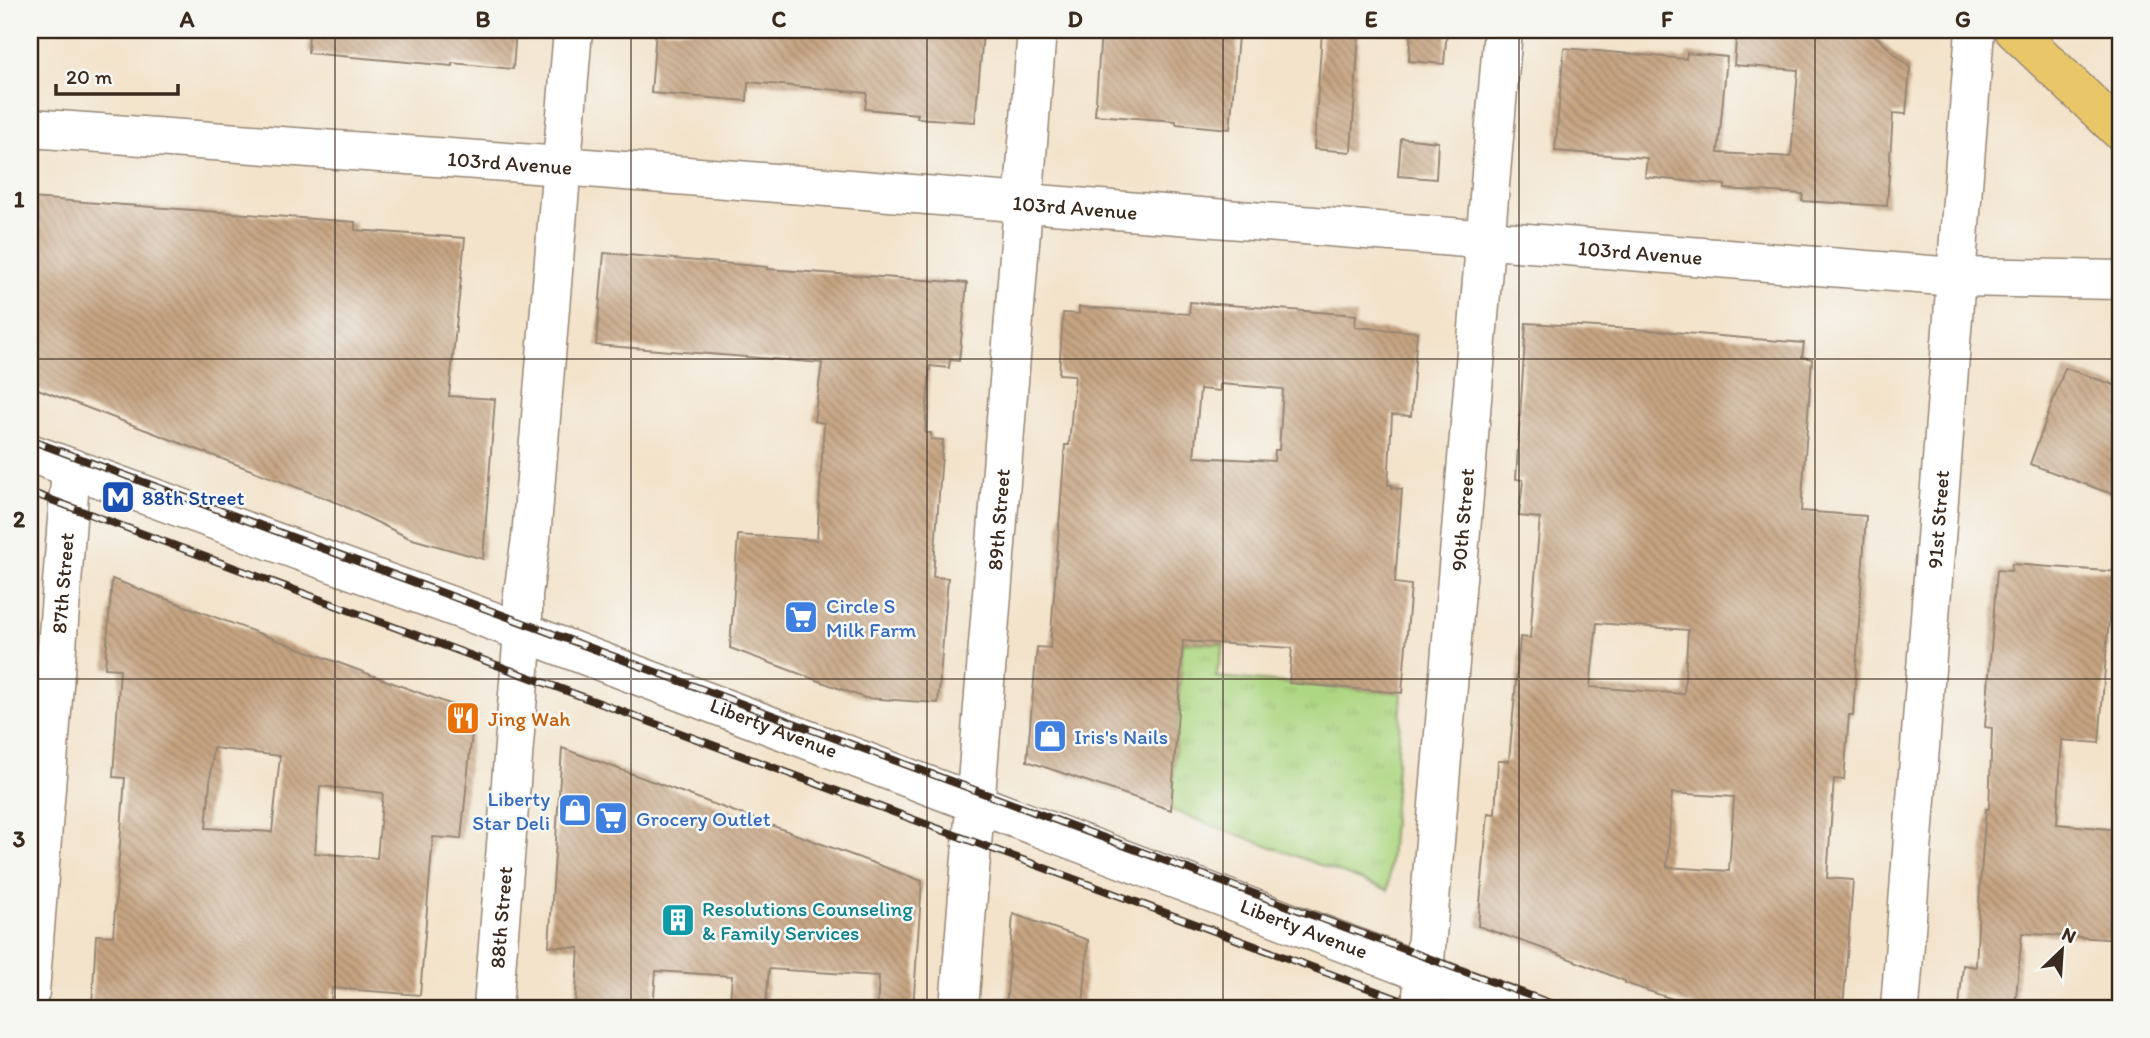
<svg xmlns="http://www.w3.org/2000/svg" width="2150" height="1038" viewBox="0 0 2150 1038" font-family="Itim,sans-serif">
<defs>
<pattern id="grass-tufts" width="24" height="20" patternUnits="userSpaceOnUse" patternTransform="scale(1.75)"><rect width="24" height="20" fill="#aed783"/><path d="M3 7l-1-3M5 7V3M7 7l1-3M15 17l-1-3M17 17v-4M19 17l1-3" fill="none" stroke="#97b971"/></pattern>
<pattern id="building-back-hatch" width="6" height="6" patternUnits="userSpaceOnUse" patternTransform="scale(1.75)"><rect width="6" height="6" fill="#c6a482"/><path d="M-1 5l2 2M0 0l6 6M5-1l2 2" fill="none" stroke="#a2866a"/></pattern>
</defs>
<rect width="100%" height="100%" fill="#f6f6f2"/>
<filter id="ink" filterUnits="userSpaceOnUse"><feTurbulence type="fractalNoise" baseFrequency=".0143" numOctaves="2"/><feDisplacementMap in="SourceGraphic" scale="14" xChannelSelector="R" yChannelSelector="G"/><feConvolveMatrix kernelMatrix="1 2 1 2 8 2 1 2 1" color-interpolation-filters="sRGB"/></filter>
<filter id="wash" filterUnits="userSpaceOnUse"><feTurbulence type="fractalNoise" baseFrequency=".00686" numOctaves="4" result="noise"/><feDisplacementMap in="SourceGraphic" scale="28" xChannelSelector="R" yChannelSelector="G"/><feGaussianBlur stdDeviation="1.57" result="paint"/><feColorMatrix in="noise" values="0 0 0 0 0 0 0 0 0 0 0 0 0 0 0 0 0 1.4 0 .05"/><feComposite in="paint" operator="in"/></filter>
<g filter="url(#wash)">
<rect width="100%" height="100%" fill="#f3e3cb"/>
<polygon fill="url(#grass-tufts)" stroke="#748050" stroke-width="2" points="1183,642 1224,644 1216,677 1402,693 1388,890 1171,810"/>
<g id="blocks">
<g fill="url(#building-back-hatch)" fill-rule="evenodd">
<polygon points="309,30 516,30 513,69 452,63 452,66 308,53"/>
<polygon points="656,30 929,30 983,34 975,122 917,118 918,114 865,109 867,93 748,82 747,101 651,93"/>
<polygon points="1101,30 1169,30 1238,36 1230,129 1176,124 1176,121 1095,115"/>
<polygon points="1411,30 1447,30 1444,64 1409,61"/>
<polygon points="1737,30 1869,30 1910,68 1906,114 1893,113 1887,206 1802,201 1803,194 1725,189 1725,185 1645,177 1647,158 1555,151 1564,48 1686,59 1687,53 1727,57 1718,153 1791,157 1798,70 1734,65"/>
<polygon points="1322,32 1359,34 1351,152 1314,149"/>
<polygon points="1401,138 1438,142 1436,179 1398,176"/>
<polygon points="30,198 355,222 355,230 465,238 449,396 495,399 483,559 409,538 338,503 30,386"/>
<polygon points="604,253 768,267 767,269 967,283 959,361 950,360 949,368 930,366 925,433 931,433 931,439 943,440 933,577 948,578 938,703 865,698 730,648 738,535 817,540 824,423 814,421 822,363 596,345"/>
<path d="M 1190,302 L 1356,315 L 1355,327 L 1417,332 L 1411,416 L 1392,415 L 1388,485 L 1392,485 L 1392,488 L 1402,489 L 1395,583 L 1411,585 L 1402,693 L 1289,683 L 1292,648 L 1183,641 L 1171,810 L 1027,761 L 1037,647 L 1050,648 L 1065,445 L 1069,445 L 1075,375 L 1059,374 L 1063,313 L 1079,314 L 1079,307 L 1189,314 ZM 1220,384 L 1283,389 L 1279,450 L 1275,450 L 1274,461 L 1194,457 L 1200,389 L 1220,391 Z"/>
<path d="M 1526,323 L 1649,330 L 1804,343 L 1802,357 L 1812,359 L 1801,511 L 1866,516 L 1853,715 L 1849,715 L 1844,780 L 1834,779 L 1827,878 L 1853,880 L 1843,1008 L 1699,1008 L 1625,983 L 1625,981 L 1550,951 L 1478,926 L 1488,813 L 1495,814 L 1498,761 L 1509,761 L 1520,637 L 1530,638 L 1540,518 L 1519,516 L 1523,480 L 1516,479 ZM 1597,623 L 1688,630 L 1684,694 L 1590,687 ZM 1672,793 L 1734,797 L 1729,871 L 1667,867 Z"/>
<polygon points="2065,368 2120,387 2120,497 2030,464"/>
<polygon points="2012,564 2120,572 2120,607 2110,606 2099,743 2062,740 2057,824 2120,830 2120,940 2022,933 2015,1008 1959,1008 1963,965 1976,967 1980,885 1986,809 1989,809 1992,728 1985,727 1997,570 2011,571"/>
<path d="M 112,579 L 474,713 L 461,839 L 433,837 L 420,995 L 332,988 L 330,1008 L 133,1008 L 92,1005 L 96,935 L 113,936 L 125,778 L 113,777 L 120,669 L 105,668 ZM 213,748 L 280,756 L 272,832 L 206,828 ZM 320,786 L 383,793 L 377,858 L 315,853 Z"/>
<polygon points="562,748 922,881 913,1008 877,1008 879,976 769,969 766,1003 730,1001 732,976 656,971 653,1008 575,1006 579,948 549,946"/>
<polygon points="1013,914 1088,940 1083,1008 1006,1008"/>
</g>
</g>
</g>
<g filter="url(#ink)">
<use href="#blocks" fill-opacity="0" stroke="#978674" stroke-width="2"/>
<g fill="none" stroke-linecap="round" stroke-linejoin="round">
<g stroke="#978674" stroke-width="41">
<g id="minor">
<path id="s1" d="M 30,128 L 562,166 L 1955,277 L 2120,280"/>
<path id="s2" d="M 30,992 L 71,468"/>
<path id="s3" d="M 493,1008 L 523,632 L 523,594 L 531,538 L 573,30"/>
<path id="s4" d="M 959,1008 L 1037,30"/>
<path id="s5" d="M 1421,1008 L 1503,30"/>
<path id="s6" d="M 1900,1008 L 1975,30"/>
</g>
</g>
<g stroke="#978674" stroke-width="41">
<g id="tertiary">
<path id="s7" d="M 30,453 L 523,632 L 1516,1008"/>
</g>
</g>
<g stroke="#978674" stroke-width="41">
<polyline id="primary" points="2014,30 2120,131"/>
</g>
<use href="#minor" stroke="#fff" stroke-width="38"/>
<use href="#tertiary" stroke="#fff" stroke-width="38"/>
<use href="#primary" stroke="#e9c769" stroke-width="38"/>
<g stroke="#3b2a1e" stroke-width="8">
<g id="rail">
<polyline points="30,440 1563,1008"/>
<polyline points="30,492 1422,1008"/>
</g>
</g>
<use href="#rail" stroke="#f6f6f2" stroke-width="5" stroke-dasharray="16" stroke-linecap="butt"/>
</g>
</g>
<path fill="none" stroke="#3b2a1e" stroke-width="2" stroke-opacity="0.55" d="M 335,30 L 335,1008M 631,30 L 631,1008M 927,30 L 927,1008M 1223,30 L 1223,1008M 1519,30 L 1519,1008M 1815,30 L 1815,1008M 30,359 L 2120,359M 30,679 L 2120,679"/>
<defs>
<g id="metro-square" transform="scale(1.75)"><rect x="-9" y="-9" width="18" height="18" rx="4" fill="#1a4fb4" stroke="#f6f6f2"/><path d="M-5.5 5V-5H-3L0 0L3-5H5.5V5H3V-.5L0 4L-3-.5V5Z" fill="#fff"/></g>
<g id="supermarket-square" transform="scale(1.75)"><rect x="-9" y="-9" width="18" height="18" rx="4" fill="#3f7fe0" stroke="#f6f6f2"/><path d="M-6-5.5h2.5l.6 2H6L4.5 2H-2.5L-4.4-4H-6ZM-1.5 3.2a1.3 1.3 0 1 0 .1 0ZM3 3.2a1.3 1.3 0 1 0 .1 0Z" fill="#fff"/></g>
<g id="restaurant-square" transform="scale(1.75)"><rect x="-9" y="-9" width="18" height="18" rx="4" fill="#e8710a" stroke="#f6f6f2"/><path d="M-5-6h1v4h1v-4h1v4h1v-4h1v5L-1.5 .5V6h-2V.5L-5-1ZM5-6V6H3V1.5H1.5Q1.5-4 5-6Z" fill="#fff"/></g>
<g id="shop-square" transform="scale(1.75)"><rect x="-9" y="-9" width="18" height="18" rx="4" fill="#3f7fe0" stroke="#f6f6f2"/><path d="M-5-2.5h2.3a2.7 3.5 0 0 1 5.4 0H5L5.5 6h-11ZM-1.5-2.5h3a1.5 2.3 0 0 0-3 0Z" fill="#fff"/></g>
<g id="building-square" transform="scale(1.75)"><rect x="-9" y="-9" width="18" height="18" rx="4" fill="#0f9aa8" stroke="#f6f6f2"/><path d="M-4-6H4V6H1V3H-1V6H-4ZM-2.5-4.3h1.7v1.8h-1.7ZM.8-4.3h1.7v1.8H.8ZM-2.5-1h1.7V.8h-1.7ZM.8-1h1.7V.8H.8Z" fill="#fff"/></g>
</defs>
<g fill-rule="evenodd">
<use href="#metro-square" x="118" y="497"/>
<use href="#supermarket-square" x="801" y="617"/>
<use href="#restaurant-square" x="463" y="718"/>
<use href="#shop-square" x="1050" y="736"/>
<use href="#shop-square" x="575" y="810"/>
<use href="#supermarket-square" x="611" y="818"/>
<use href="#building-square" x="678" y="920"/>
</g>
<g text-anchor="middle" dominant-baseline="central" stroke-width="5" stroke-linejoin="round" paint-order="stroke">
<g font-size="21" fill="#3b2a1e" stroke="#f6f6f2">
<text stroke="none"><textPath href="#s1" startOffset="481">103rd Avenue</textPath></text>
<text stroke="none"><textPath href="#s1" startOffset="1048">103rd Avenue</textPath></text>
<text stroke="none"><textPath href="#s1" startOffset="1615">103rd Avenue</textPath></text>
<text stroke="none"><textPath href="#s4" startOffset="490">89th Street</textPath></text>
<text stroke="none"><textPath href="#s5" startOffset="490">90th Street</textPath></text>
<text stroke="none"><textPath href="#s6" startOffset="490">91st Street</textPath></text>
<text stroke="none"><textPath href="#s2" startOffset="410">87th Street</textPath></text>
<text stroke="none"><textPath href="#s7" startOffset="793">Liberty Avenue</textPath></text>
<text stroke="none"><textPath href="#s3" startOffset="91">88th Street</textPath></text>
<text stroke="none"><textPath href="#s7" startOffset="1360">Liberty Avenue</textPath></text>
</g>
<g font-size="21" fill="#164399" stroke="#f6f6f2" text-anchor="start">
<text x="142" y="497">88th Street</text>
</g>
<g font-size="21" fill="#366cbe" stroke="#f6f6f2" text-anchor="start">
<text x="826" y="605">Circle S<tspan x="826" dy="24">Milk Farm</tspan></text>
<text x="1074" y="736">Iris's Nails</text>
<text x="550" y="798" text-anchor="end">Liberty<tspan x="550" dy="24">Star Deli</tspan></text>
<text x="636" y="818">Grocery Outlet</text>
</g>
<g font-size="21" fill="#c56008" stroke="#f6f6f2" text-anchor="start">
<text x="488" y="718">Jing Wah</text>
</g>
<g font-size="21" fill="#0d838f" stroke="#f6f6f2" text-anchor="start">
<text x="702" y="908">Resolutions Counseling<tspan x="702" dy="24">&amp; Family Services</tspan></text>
</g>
</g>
<rect width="2150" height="1038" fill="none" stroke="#f6f6f2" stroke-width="77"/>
<g transform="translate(2062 950) rotate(25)" stroke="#f6f6f2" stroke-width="5" paint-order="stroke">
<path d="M0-5L12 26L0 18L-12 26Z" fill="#3b2a1e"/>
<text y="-10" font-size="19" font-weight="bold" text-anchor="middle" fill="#3b2a1e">N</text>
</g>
<path d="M56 84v10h122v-10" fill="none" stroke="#3b2a1e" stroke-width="3.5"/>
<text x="66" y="84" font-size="21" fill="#3b2a1e" stroke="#f6f6f2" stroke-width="5" paint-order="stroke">20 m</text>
<rect x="38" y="38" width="2074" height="962" fill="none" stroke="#3b2a1e" stroke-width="2.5"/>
<g font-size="23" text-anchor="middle" font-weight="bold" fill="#3b2a1e">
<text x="187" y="27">A</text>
<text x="483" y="27">B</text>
<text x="779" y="27">C</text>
<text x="1075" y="27">D</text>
<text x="1371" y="27">E</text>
<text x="1667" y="27">F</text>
<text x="1963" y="27">G</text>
<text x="19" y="207">1</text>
<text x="19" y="527">2</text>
<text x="19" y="847">3</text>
</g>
</svg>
